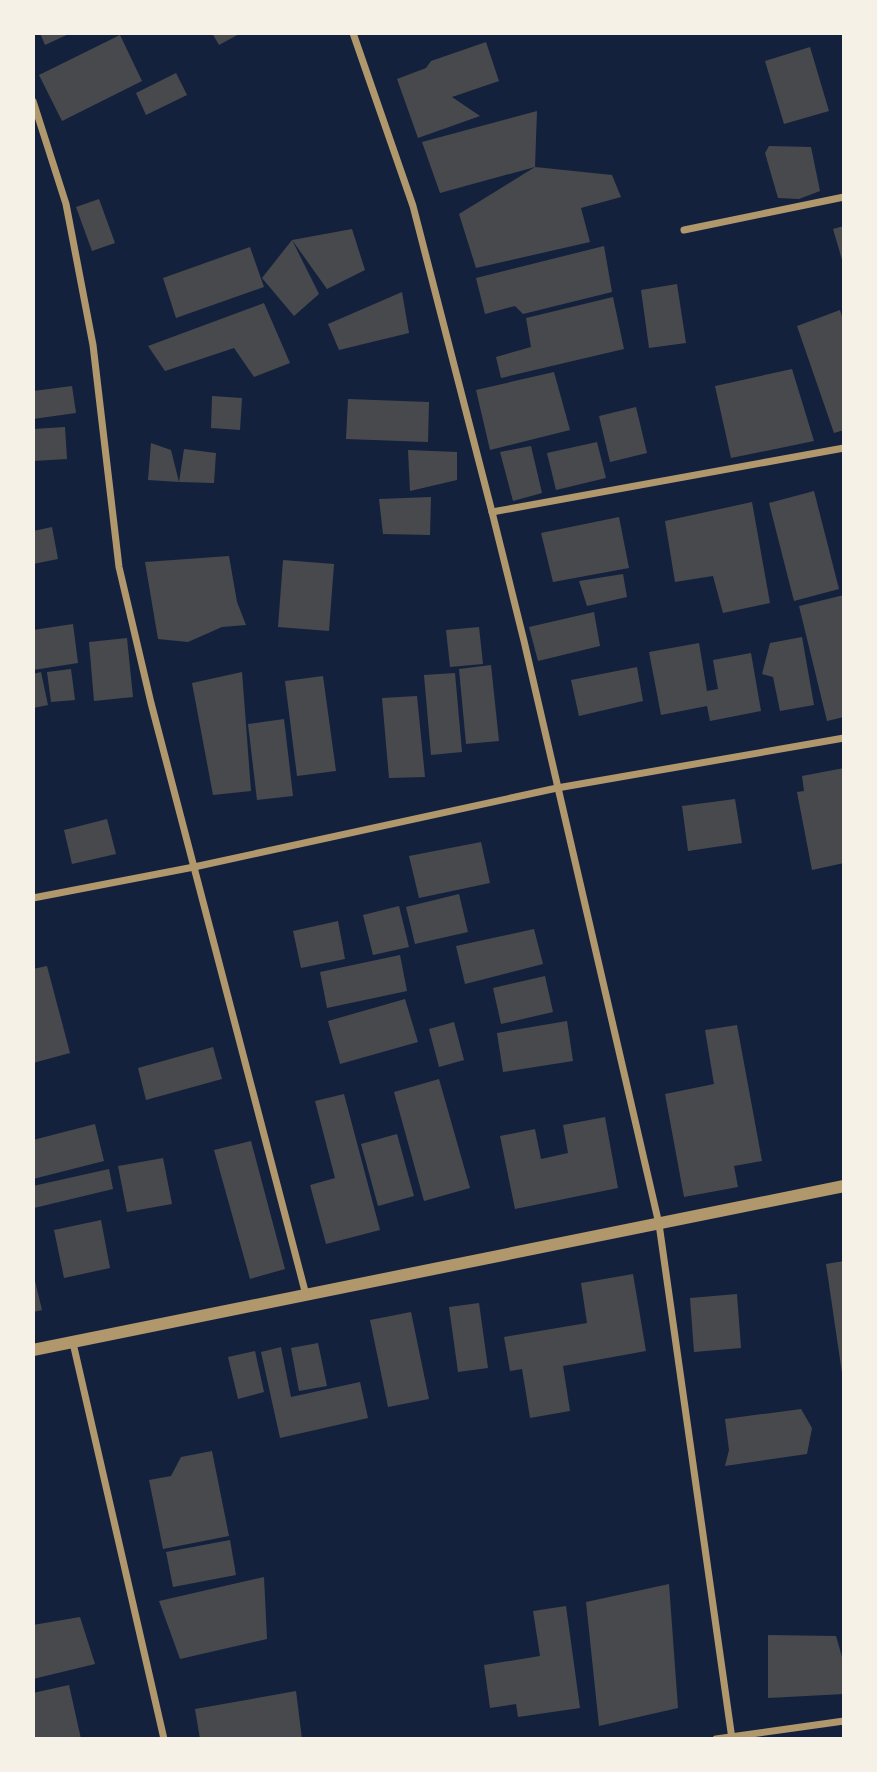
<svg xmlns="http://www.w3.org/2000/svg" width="877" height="1772" viewBox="0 0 877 1772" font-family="'PT Sans',sans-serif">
<rect width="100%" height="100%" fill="#14213d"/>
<g fill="#48494c">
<polygon points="40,33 71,33 45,45"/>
<polygon points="212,33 241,33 219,45"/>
<polygon points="120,35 142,81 62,121 39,75"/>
<polygon points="486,42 499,81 452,97 480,116 418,138 397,79 426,68 431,61"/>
<polygon points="810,47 829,111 784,124 765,61"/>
<polygon points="176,73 187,95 146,115 136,93"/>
<polygon points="537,111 535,167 440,193 422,142"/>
<polygon points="769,146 811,147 820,191 799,199 778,198 765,153"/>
<polygon points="535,167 612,175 621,197 581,208 590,242 476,268 459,214"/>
<polygon points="99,199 115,243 92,251 76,207"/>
<polygon points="844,226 844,263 843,263 833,229"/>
<polygon points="352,229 365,270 327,289 292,240"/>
<polygon points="292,240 319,294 294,316 262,278"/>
<polygon points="604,246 612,292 523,314 515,306 485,314 476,278"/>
<polygon points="250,247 264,287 176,318 163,278"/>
<polygon points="677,284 686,343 649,348 641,290"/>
<polygon points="402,292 409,333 339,350 328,324"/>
<polygon points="613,297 624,349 501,378 496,357 531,347 526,318"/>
<polygon points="264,303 290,363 254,377 234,348 165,371 148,346"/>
<polygon points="840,310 844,323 844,430 834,433 797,326"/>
<polygon points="792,369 814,441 731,458 715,386"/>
<polygon points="554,372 570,430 490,450 476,390"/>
<polygon points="72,386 76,413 33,419 33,391"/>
<polygon points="212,396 242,398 240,430 211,428"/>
<polygon points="348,399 429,402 428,442 346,439"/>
<polygon points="636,407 647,453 610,462 599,416"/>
<polygon points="65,427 67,459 33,461 33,429"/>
<polygon points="597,442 606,478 556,490 547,453"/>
<polygon points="151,443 171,450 179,482 148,480"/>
<polygon points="531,446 542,493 513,501 500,452"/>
<polygon points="184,449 216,453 214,483 179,482"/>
<polygon points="408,450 457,452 457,480 410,491"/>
<polygon points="814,491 839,589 794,601 769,503"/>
<polygon points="431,497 430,535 383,534 379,499"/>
<polygon points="752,502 770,603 723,613 713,576 675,582 665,521"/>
<polygon points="619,517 629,568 553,582 541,533"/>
<polygon points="52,527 58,559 33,564 33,531"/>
<polygon points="229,556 237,602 246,625 222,627 188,642 158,639 145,562"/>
<polygon points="283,560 334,564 329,631 278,627"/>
<polygon points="623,574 627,597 587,606 579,581"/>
<polygon points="844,595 844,717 827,721 799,606"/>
<polygon points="594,612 600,646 538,661 529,627"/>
<polygon points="73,624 78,663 33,670 33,630"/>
<polygon points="479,627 483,664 450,667 446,630"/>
<polygon points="802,637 814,705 780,711 773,677 762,674 770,643"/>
<polygon points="127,638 133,697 94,701 89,642"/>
<polygon points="699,643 707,691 718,689 713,660 751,653 761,711 710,721 707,706 661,715 649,652"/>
<polygon points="491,665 499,741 466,744 459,669"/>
<polygon points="637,667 643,701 579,716 571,680"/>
<polygon points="71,669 75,700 51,702 47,672"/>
<polygon points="41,672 48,705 33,708 33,674"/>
<polygon points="242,672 251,791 213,795 192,683"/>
<polygon points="455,673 462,752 431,755 424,675"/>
<polygon points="323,676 336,771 297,776 285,681"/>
<polygon points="417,696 425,777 389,778 382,698"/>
<polygon points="284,719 293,796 257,800 248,724"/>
<polygon points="844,768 844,863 812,870 797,792 804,791 802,776"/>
<polygon points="735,799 742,843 688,851 682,806"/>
<polygon points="107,819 116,854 72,864 64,830"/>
<polygon points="481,842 490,883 419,898 409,856"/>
<polygon points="459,894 468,932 415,944 406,907"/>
<polygon points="399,906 409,947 373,955 363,915"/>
<polygon points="338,921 345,959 301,968 293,931"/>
<polygon points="534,929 543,964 465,984 456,946"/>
<polygon points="400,955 407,991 327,1008 320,972"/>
<polygon points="47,966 70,1053 33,1063 33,969"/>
<polygon points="545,976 553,1012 501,1024 493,988"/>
<polygon points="405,999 418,1042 340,1064 328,1021"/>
<polygon points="567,1021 573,1061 503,1072 497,1033"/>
<polygon points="454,1022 464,1060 439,1067 429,1029"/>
<polygon points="737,1025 762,1161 734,1166 738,1187 684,1197 665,1094 714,1084 705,1030"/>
<polygon points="213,1047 222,1079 146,1100 138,1068"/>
<polygon points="439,1079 470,1188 424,1201 394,1092"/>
<polygon points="344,1094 380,1230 326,1244 310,1185 335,1178 315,1101"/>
<polygon points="605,1117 618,1188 515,1209 500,1136 535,1129 541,1159 568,1153 563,1125"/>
<polygon points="95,1124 104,1161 33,1179 33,1140"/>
<polygon points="397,1134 414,1196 378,1206 361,1144"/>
<polygon points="251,1141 285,1269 250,1279 214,1150"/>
<polygon points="163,1158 172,1204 127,1212 118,1166"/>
<polygon points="109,1169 113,1189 34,1208 33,1186"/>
<polygon points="101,1220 110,1268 64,1278 54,1230"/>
<polygon points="844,1261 844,1373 842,1373 826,1264"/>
<polygon points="633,1274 646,1351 563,1366 570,1411 530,1418 522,1369 510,1371 504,1337 587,1323 581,1283"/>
<polygon points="34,1277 42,1310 33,1312 33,1278"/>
<polygon points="737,1294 741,1348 694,1352 690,1298"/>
<polygon points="479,1303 488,1368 458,1372 449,1307"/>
<polygon points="411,1312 429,1399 388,1407 370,1320"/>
<polygon points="318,1343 327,1386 299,1391 291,1348"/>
<polygon points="281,1347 291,1397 360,1382 368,1418 280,1438 261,1352"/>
<polygon points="255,1351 264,1392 238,1399 228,1357"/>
<polygon points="801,1409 812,1428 807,1454 725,1466 729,1450 725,1419"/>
<polygon points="212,1451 229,1536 163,1549 149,1480 171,1476 181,1457"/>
<polygon points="230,1540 236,1575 173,1587 166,1552"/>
<polygon points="264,1577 267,1639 180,1659 159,1601"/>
<polygon points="669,1584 678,1708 599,1726 586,1602"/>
<polygon points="566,1606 580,1708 518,1717 516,1704 490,1708 484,1665 540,1656 533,1611"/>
<polygon points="80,1617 95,1664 33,1679 33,1625"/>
<polygon points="768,1635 836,1636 844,1664 844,1694 768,1698"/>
<polygon points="69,1685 81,1739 33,1739 33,1693"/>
<polygon points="296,1691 302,1739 200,1739 195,1709"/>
</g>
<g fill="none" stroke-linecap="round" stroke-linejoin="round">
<g stroke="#b1986c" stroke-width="7">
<polyline points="353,33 413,206 492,512 524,641 659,1224 732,1739"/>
<polyline points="33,101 66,204 93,345 119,567 151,703 306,1295"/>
<polyline points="684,230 844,197"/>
<polyline points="492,512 844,448"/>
<polyline points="33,898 194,867 557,788 844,738"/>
<polyline points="73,1343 164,1739"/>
<polyline points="716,1739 844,1721"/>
</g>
<polyline stroke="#b1986c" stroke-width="12" points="33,1350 844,1186"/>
</g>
<rect width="877" height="1772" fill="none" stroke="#f6f1e7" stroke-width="70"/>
</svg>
